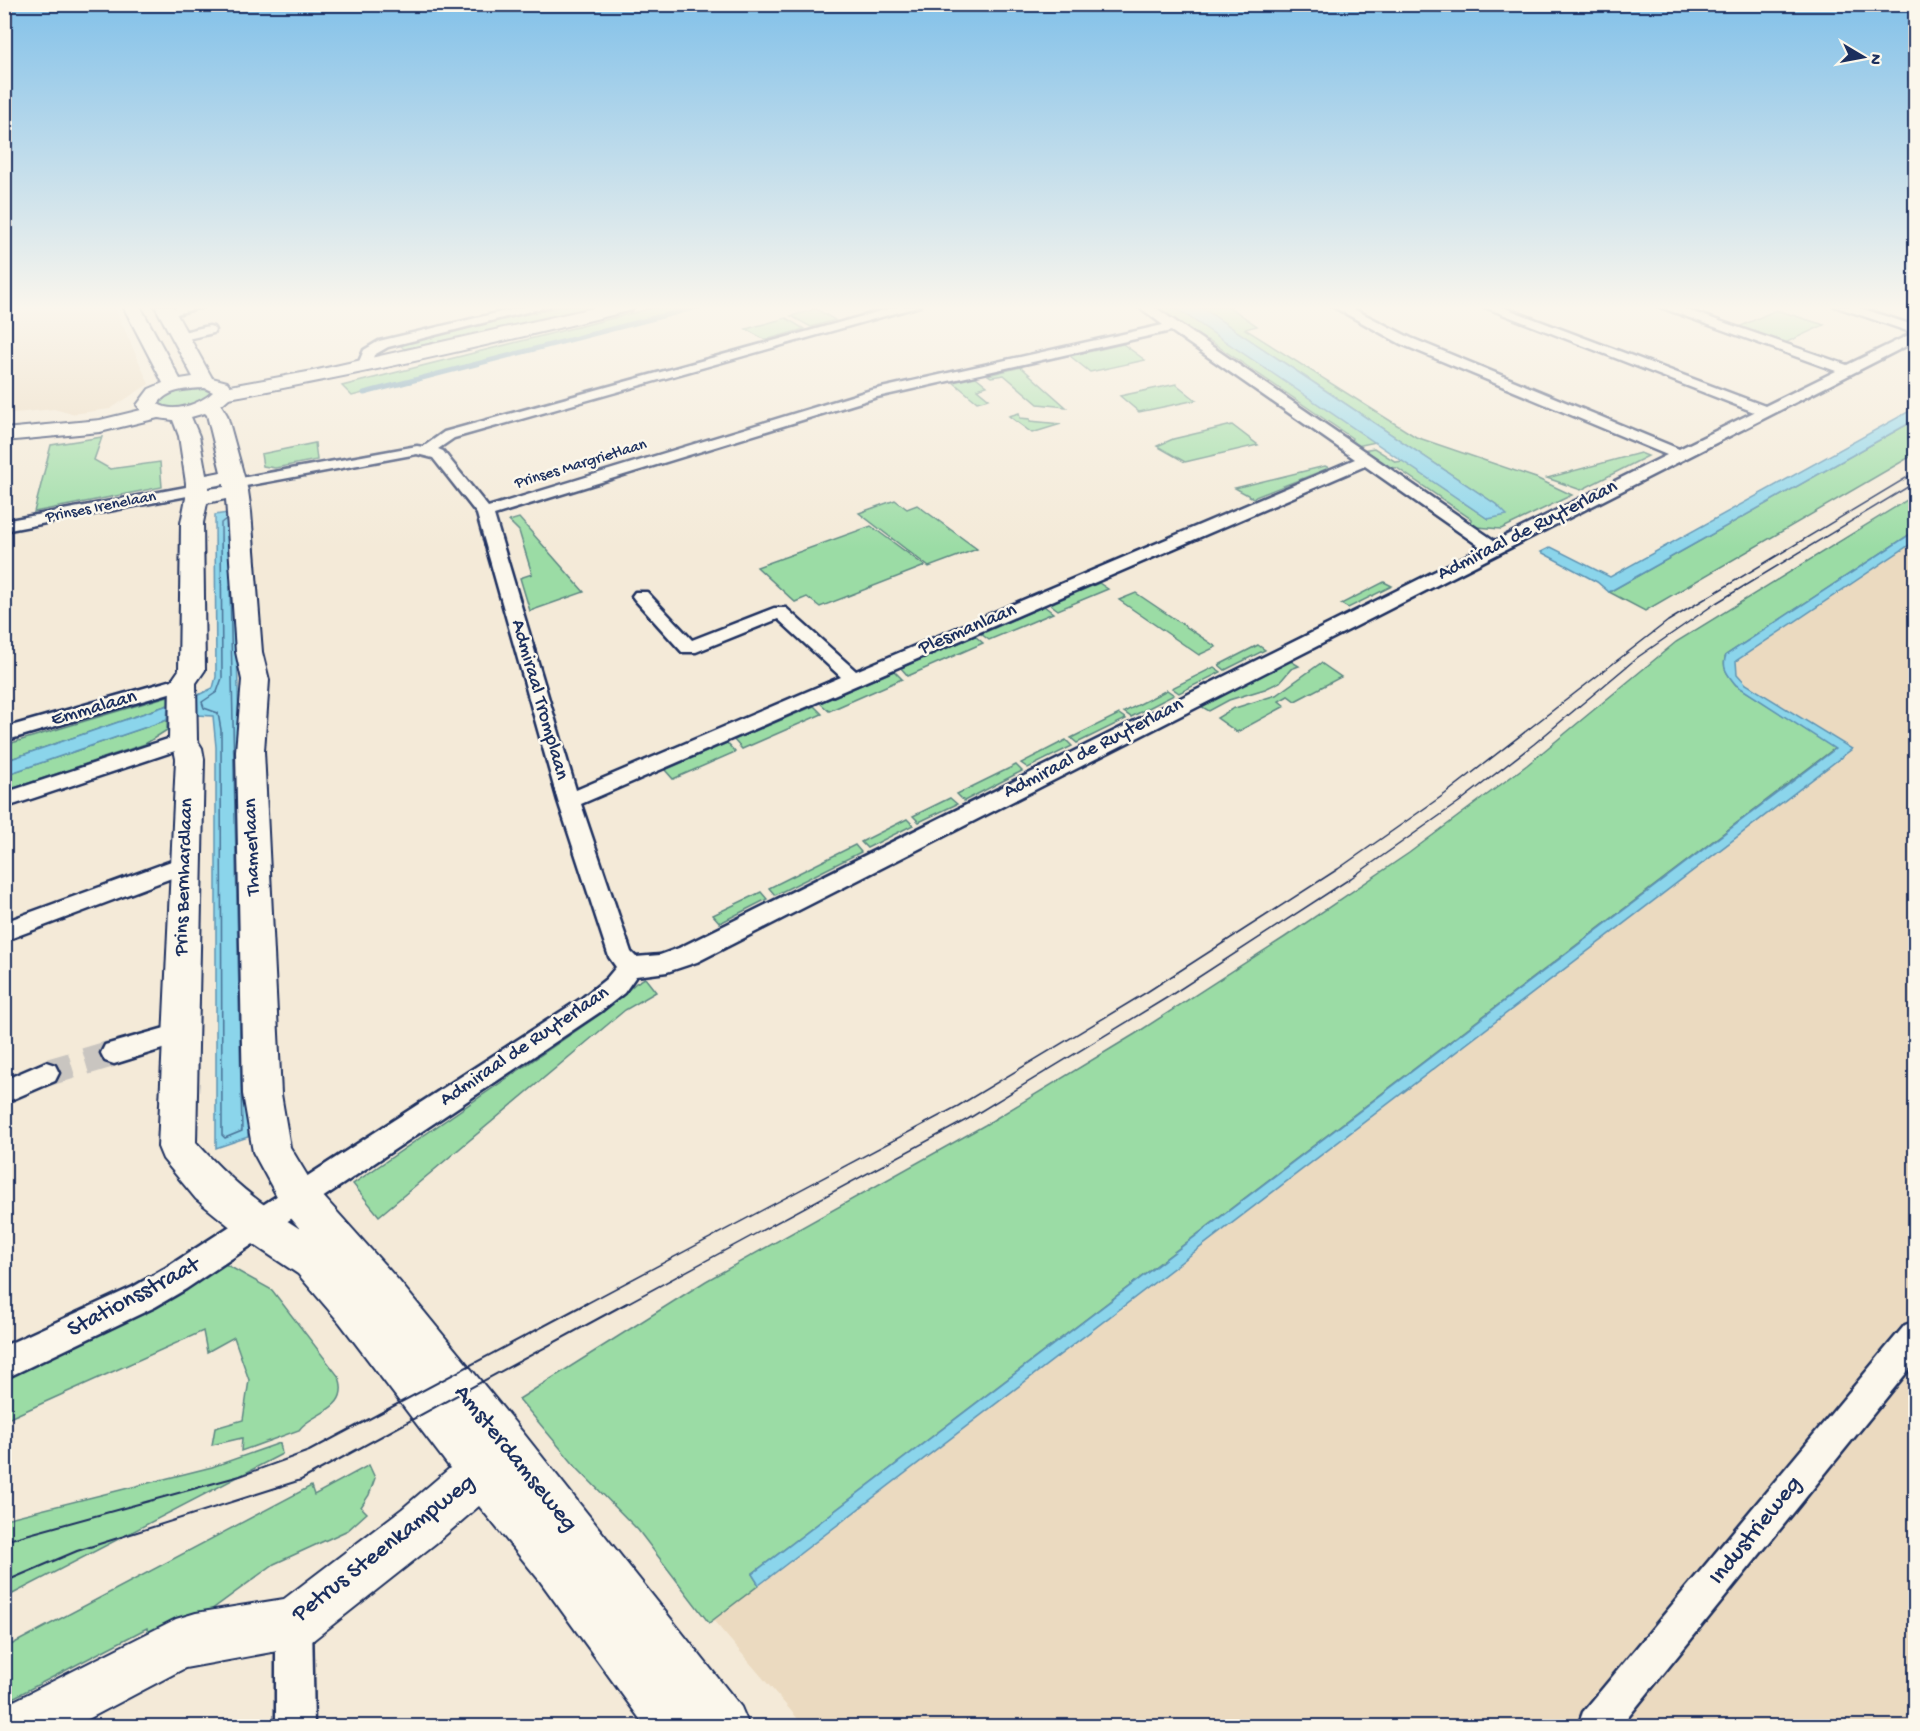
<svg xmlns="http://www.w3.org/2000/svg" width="1920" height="1731" viewBox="0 0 1920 1731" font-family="'Gochi Hand',sans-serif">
<rect width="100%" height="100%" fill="#f4ead8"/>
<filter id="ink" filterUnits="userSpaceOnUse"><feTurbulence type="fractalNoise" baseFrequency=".0167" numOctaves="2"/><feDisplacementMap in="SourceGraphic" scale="12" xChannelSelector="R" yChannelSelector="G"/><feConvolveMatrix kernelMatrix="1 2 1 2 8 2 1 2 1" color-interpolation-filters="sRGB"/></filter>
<g filter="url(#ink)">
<g fill="#ebdac0">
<polygon points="5,306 114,306 149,384 110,409 72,414 54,409 5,414"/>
<polygon points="1915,540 1915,1726 804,1726 713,1620 1850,750 1759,695 1745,684 1736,674 1736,660"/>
</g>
<g fill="#9bdca5" stroke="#5b8682" stroke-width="1.5">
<polygon points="562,306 609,306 404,349 399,344"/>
<polygon points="661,306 701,306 352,396 342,386"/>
<polygon points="1153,306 1173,306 1376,442 1357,446 1351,442 1352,438 1210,341 1199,338"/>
<polygon points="1199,306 1228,306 1257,326 1245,329 1416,437 1536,478 1572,495 1501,529 1476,527 1471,524 1471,519 1397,468 1388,467 1362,450 1374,448 1396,462 1404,461 1488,519 1497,505"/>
<polygon points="816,309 835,320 811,327 791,316"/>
<polygon points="1776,310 1824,325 1785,343 1739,327"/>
<polygon points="786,318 804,329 765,340 746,329"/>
<polygon points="1123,344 1145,360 1090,372 1070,356"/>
<polygon points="1021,367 1066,407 1038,404 1004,375 991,377 988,375"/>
<polygon points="976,377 987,386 977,389 989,399 977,402 953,382"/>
<polygon points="1176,384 1196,400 1139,412 1120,396"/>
<path d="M 185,389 L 200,388 L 210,392 L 210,395 C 198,406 175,412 161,404 L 163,397 Z"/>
<polygon points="1019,413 1020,418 1030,419 1030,421 1061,424 1032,433 1009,416"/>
<polygon points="1915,420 1915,454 1645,611 1609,592"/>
<polygon points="1232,425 1258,445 1185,462 1157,446 1173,439"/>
<polygon points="102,437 94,460 110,469 160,462 162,487 34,512 51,445"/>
<polygon points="315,443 317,460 275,468 263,466 261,454"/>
<polygon points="1640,453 1648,456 1581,490 1547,478"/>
<polygon points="1325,466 1329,468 1253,498 1235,488"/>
<path d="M 1915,495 L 1915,531 L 1726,655 C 1721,668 1728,675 1736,685 L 1835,748 L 752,1574 L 759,1585 L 709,1623 L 638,1530 L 576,1467 L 519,1399 L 706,1281 L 985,1125 L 1135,1034 L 1285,937 L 1409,853 L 1527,765 L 1676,642 Z"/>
<polygon points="895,500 907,509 917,505 977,549 929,567 859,513"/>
<polygon points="519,518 584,592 530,611 520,578 532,574 519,531 509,521"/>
<polygon points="871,526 925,566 820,607 807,597 795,602 757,567"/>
<polygon points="1384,582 1392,586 1348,608 1341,604"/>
<polygon points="1099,583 1108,589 1058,610 1050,604"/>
<polygon points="1136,593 1216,647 1199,655 1119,600"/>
<polygon points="1044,606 1053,613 989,640 981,634"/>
<polygon points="975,636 983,643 908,676 901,668"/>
<polygon points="1258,645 1265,650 1225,670 1219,665"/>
<polygon points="1284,657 1299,666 1291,669 1280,682 1265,689 1229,700 1209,711 1199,705"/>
<polygon points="1321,663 1341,677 1295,701 1288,696 1279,701 1285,706 1237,732 1217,718 1232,709 1276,695"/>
<polygon points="1214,667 1221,672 1179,693 1172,688"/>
<polygon points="894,671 902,679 829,711 820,703"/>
<polygon points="1167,690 1174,695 1131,717 1124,712"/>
<polygon points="168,696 168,705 5,761 5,745"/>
<polygon points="814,706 822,714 742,749 734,740"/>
<polygon points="1119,714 1126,719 1077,743 1071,738"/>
<polygon points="167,720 167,730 145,744 5,791 5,775"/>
<polygon points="1066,740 1072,746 1028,768 1021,763"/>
<polygon points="727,743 735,752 673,779 665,770"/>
<polygon points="1016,765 1022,771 964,801 957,794"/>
<polygon points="950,798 957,804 919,822 913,816"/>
<polygon points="907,819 913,825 867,848 861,842"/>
<polygon points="855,845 861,852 775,895 769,888"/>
<polygon points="761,892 767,899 720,923 713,915"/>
<polygon points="645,978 656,992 625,1010 379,1216 353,1184 602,1013 636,983"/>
<path d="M 225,1264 L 272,1290 L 339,1377 C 351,1411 311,1412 299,1430 L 241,1451 L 242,1438 L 212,1445 L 215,1428 L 243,1420 L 249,1380 L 234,1337 L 207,1352 L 203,1331 L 5,1420 L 5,1377 L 162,1299 Z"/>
<polygon points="280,1443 282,1454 5,1598 5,1519 212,1467"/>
<polygon points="369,1465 375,1478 369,1495 361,1507 367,1513 348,1530 274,1564 189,1626 148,1633 147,1628 5,1702 5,1648 311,1486 314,1495"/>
</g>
<g fill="#8bd5eb" stroke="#5e93b3" stroke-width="1.5">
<polygon points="1173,306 1199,306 1497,505 1507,515 1488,519"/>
<polygon points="1915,408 1915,420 1609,592 1597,582 1541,552 1551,547 1610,577"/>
<polygon points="234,512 248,1137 216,1148 216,747 213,716 197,715 196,696 213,688 216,677 215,515"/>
<path d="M 1915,531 L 1915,541 L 1736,661 L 1737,674 L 1746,684 L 1852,749 L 759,1585 L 752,1574 L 1835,749 L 1736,685 C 1728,675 1721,668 1726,655 Z"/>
<polygon points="168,705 167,720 5,775 5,761"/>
</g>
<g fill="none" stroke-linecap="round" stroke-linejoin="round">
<polyline stroke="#487196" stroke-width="1.5" points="226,519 221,523 222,678 217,692 202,702 204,708 218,713 221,730 222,1135 225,1138 242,1131 230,586"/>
<polyline stroke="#5e93b3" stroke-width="5" points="364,393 701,306"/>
<polyline stroke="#c9c5c0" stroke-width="27" stroke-dasharray="27 14" stroke-linecap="butt" points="46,1073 114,1053"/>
<g stroke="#1b2f5e" stroke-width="5">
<g id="street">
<polygon points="180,306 205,306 166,317 160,313 162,310"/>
<polygon points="527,306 550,306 388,347 374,355 370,367 360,367 358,364 364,350 379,341"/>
<path d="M 899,306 L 920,306 L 454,438 L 438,449 L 443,451 L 488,507 L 868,391 L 1163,325 L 1138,306 L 1153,306 L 1495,541 L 1667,455 L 1401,344 L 1332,306 L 1348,306 L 1411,338 L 1679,449 L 1754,412 L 1482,306 L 1500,306 L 1765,406 L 1836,371 L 1657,306 L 1676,306 L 1847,365 L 1913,333 L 1834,306 L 1854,306 L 1916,326 L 1916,341 L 697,962 L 667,972 L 636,976 L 624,993 L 600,1012 L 186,1289 L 155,1307 L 4,1379 L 4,1346 L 133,1287 L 164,1269 L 582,998 L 606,979 L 616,967 L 609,957 L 558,801 L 477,514 L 433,458 L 417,454 L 235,488 L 227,483 L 230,480 L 417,446 L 423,447 L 444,432 ZM 1171,331 L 1355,459 L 856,671 L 786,608 L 774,608 L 692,640 L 647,592 L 635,592 L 632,596 L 635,600 L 682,652 L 696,652 L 778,619 L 841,677 L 576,790 L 494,515 L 877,397 ZM 1365,466 L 1482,548 L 679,948 L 660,955 L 636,957 L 631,952 L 581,804 Z"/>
<polygon points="209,326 213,327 215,330 213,333 179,341 173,337 174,334"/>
<polygon points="197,485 203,487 205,490 203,493 4,531 4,521"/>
<polygon points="183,677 190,679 193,683 190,687 4,741 4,728"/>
<polygon points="183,734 190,736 193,741 190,746 4,808 4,793"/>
<polygon points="185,856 193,858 196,864 193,870 4,941 4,922"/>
<polygon points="179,1024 188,1027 192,1034 188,1041 114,1064 105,1061 101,1053 105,1045"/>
<polygon points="46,1062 55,1065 59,1073 55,1081 4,1103 4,1080"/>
<polygon points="1916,1321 1916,1361 1621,1726 1578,1726 1583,1712 1905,1325"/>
<polygon points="294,1605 307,1610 312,1623 314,1726 276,1726 276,1623 281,1610"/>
</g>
</g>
<g stroke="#1b2f5e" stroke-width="4">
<path id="secondary" d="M 123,306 L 140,306 L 180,379 L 193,377 L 155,306 L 172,306 L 212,378 L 227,382 L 230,386 L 313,371 L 602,306 L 634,306 L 632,310 C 499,343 364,374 229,398 L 221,405 L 227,415 L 248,491 L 251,512 L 262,652 L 269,680 L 264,751 L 281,1094 L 290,1147 L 313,1185 L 399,1281 L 524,1434 L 741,1707 L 749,1726 L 645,1726 L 540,1581 L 479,1506 L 436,1543 L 312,1641 L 294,1648 L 185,1668 L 75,1726 L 4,1726 L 4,1706 L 176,1619 L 196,1613 L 284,1599 L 402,1509 L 450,1468 L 340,1323 L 298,1274 L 244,1238 L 196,1199 L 163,1159 L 158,1147 L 176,759 L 174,749 L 169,741 L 170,683 L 179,670 L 181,523 L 186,498 L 186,483 L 179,436 L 173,420 L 158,418 L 100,432 L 4,441 L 4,429 L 100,420 L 141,410 L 137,405 L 149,389 L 163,383 ZM 205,388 L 213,392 C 200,404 173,414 158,404 C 168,389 188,389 205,388 ZM 205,413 L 207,415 L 221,472 L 206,475 L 199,436 L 191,417 ZM 224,484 L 224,487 L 208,489 L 208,487 ZM 226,499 L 236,652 L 242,680 L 236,751 L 243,1094 L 253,1152 L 285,1211 L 300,1229 C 258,1203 229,1179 196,1142 L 204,759 L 202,748 L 197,740 L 196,683 L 205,670 L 203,523 L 207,503 Z"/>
</g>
<use href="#street" fill="#fbf7ec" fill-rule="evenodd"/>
<use href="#secondary" fill="#fbf7ec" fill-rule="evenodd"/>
<g stroke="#1b2f5e" stroke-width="1.5">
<polyline points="584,1305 958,1106 1147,992 1338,869 1445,794 1668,621 1916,472"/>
<polyline points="624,1305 968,1119 1168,997 1351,878 1459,802 1534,744 1638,657 1716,603 1916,482"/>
</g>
<g stroke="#1b2f5e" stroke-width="2">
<polyline points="4,1541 240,1476 309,1451 587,1303"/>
<polyline points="4,1582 77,1551 301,1480 627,1303"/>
</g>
</g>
</g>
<linearGradient id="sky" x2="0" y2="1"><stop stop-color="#83c1e9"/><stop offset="0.56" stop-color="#faf6ed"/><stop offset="1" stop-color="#faf6ed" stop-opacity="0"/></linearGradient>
<rect width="1920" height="549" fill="url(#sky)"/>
<g text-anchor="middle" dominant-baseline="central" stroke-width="5" stroke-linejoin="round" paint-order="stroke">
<g font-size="16" fill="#1b2f5e" stroke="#fbf7ec">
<text transform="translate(581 465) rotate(-17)">Prinses Margrietlaan</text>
<text transform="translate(101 508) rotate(-11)">Prinses Irenelaan</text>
</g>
<g font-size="20" fill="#1b2f5e" stroke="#fbf7ec">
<text transform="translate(1528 531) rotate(-27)">Admiraal de Ruyterlaan</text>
<text transform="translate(968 630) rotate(-23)">Plesmanlaan</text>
<text transform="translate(539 700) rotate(74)">Admiraal Tromplaan</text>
<text transform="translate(94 709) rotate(-16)">Emmalaan</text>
<text transform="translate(1094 749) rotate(-27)">Admiraal de Ruyterlaan</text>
<text transform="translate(253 847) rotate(-92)">Thamerlaan</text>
<text transform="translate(185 877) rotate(-88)">Prins Bernhardlaan</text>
<text transform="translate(525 1047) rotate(-34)">Admiraal de Ruyterlaan</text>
</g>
<g font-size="24" fill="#1b2f5e" stroke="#fbf7ec">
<text transform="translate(134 1298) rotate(-28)">Stationsstraat</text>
<text transform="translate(515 1459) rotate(51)">Amsterdamseweg</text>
<text transform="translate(1756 1531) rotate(-51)">Industrieweg</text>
<text transform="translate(384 1549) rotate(-38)">Petrus Steenkampweg</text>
</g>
</g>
<rect width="1920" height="1731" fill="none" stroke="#fbf7ec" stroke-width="24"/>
<rect x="12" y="12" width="1896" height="1707" fill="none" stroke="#1b2f5e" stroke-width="2" filter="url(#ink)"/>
<g transform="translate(1863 57) rotate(100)" stroke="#fbf7ec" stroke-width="4.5" paint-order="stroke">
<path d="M0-4.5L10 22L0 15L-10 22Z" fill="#1b2f5e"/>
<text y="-9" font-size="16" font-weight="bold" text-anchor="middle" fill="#1b2f5e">N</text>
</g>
</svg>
